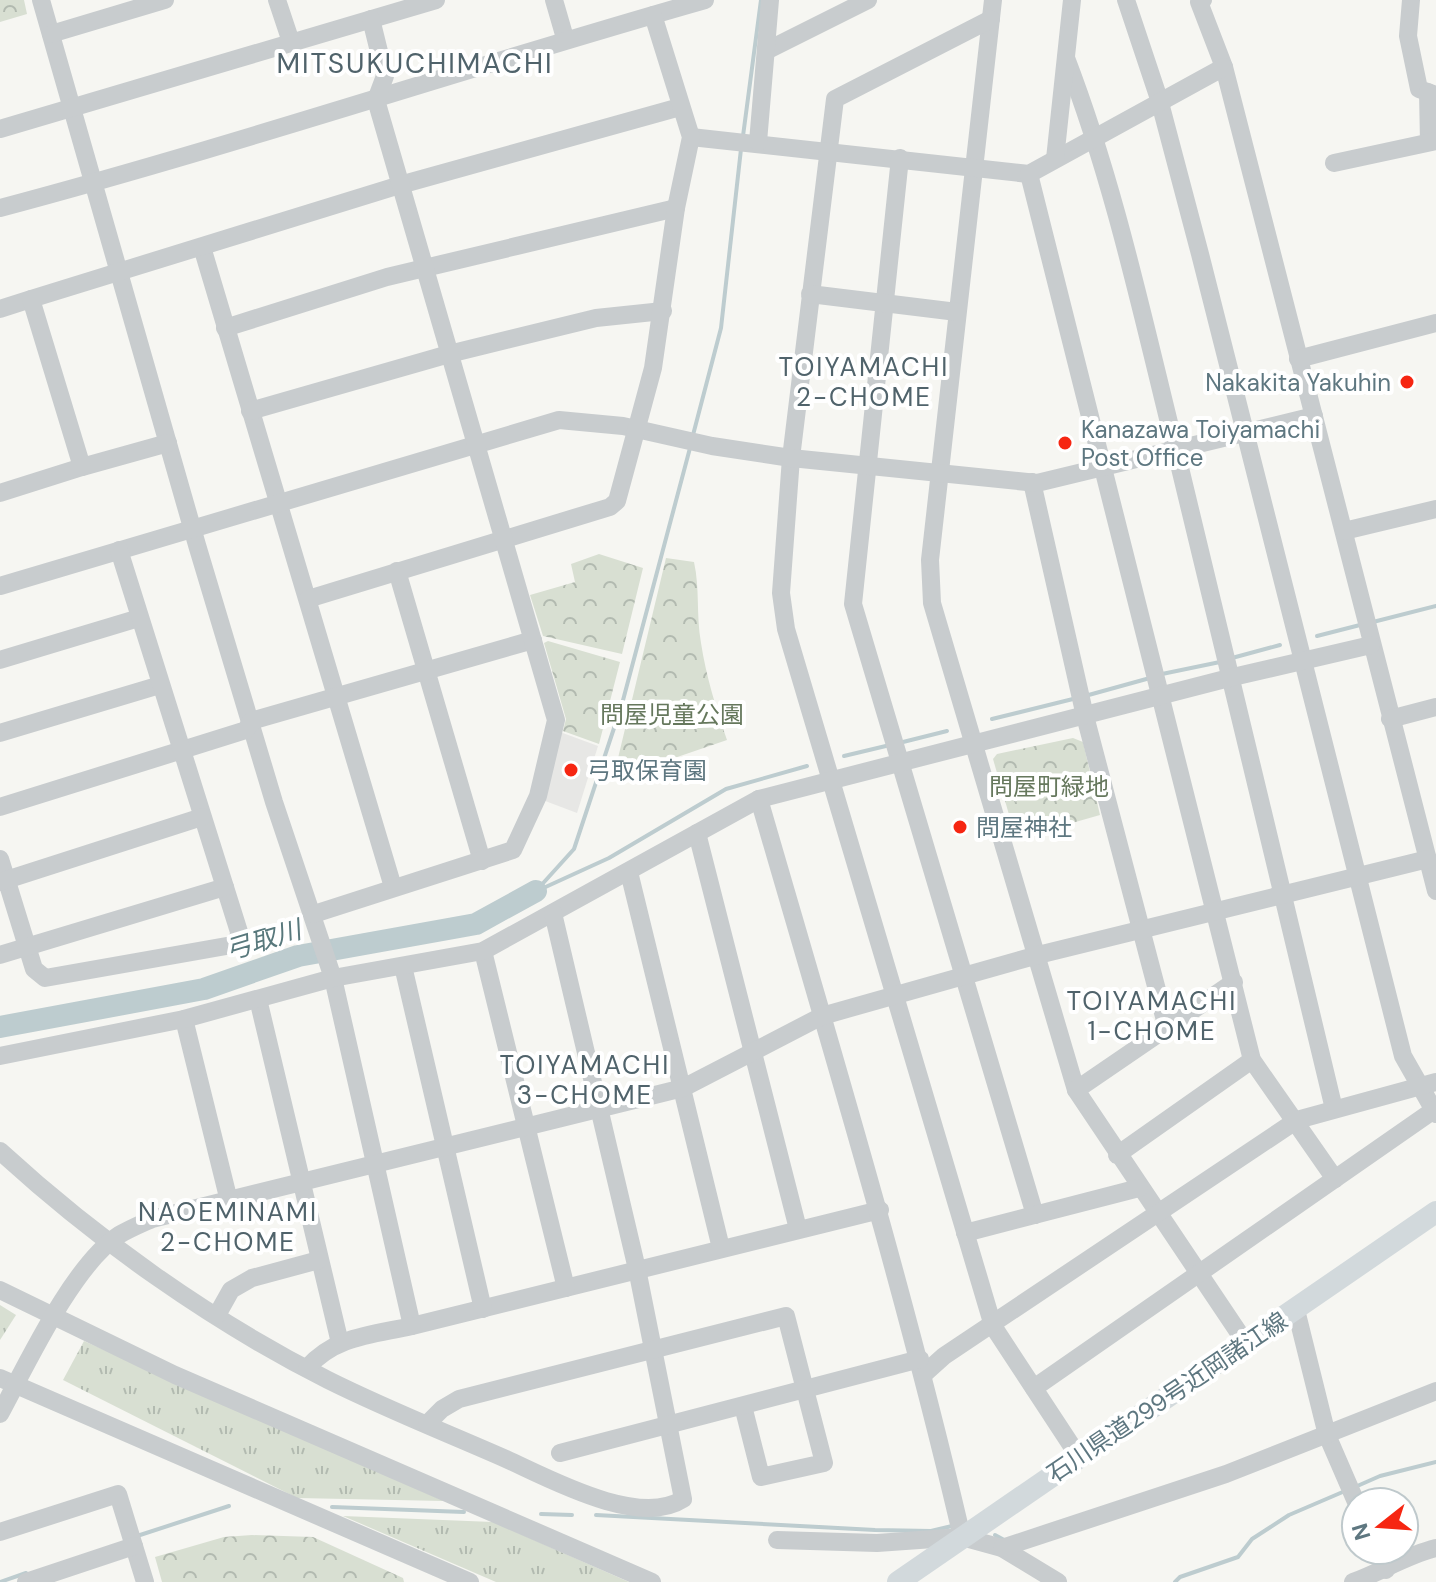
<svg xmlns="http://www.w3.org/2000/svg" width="1436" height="1582" viewBox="0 0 1436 1582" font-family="'DM Sans','Noto Sans JP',sans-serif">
<defs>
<pattern id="grass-tufts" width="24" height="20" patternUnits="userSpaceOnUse" patternTransform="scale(2)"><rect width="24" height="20" fill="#d8dfd2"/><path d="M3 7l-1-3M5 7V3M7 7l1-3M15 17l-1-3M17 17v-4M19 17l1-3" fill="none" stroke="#b2bab0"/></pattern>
<pattern id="park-crowns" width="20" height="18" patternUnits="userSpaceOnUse" patternTransform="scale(2)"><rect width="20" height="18" fill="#d8dfd2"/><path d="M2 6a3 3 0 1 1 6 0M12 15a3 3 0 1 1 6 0" fill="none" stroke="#b2bab0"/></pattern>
</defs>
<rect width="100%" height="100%" fill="#f6f6f2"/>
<polygon fill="#e7e7e5" points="560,732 598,746 577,813 540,799"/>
<g fill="url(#grass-tufts)">
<polygon points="0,1305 16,1315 0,1340"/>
<polygon points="84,1341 444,1501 297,1498 63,1380"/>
<polygon points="343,1516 493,1522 629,1582 496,1582"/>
</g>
<g fill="url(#park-crowns)">
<polygon points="0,0 24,0 27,14 0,22"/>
<polygon points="599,554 643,568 622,654 543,636 530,595 575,582 571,564"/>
<path d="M 666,558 L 694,562 C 700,589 696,614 701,643 C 706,676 716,708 727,740 L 613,779 Z"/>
<polygon points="548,641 620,662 599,744 563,731 566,719 544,643"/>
<polygon points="1073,738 1083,742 1100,815 1016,839 993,759 997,754"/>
<polygon points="252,1535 313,1537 403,1578 404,1582 162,1582 155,1557 224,1537"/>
</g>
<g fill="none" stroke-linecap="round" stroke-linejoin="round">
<g stroke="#bdcccf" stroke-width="4">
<polyline points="743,136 761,0"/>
<polyline points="693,435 721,328 741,149"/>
<polyline points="1373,622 1436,606"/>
<polyline points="1317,636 1360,625"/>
<polyline points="1232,658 1280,645"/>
<polyline points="1162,674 1220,662"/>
<polyline points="1085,696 1150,678"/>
<polyline points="992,719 1077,698"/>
<polyline points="899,743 947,731"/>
<polyline points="844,756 890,745"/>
<polyline points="539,890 609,858 726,789 807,766"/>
<polyline points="536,891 574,849 622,704 690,448"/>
<polyline points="1355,1487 1380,1476 1436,1462"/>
<polyline points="332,1507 464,1512"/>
<polyline points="541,1514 572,1515"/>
<polyline points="596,1515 875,1530 931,1531 952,1526"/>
<polyline points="995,1535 1006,1541"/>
<polyline points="137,1536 229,1506"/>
<polyline points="0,1582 26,1573"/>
<polyline points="1175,1582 1180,1577 1238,1557 1252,1539 1289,1515 1345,1491"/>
</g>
<polyline stroke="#bdcccf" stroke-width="22" points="0,1027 204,989 298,956 476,924 536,891"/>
<g stroke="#c8ccce" stroke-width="18">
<polyline points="41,0 197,545 274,802 333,978 412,1326 880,1210"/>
<polyline points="277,0 291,42"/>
<polyline points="554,0 565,38"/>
<polyline points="993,0 930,560 932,603 1076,1090 1245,1342"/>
<polyline points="1126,0 1159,99 1200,254 1403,1056 1436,1114"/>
<polyline points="1203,0 1199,2 1224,67 1436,891"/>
<polyline points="1411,0 1408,36 1419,89 1436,95"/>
<polyline points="991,19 835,99 791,458 781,593 786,629 993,1326 1079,1457"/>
<polyline points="51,34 165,0"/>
<polyline points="766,51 868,0"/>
<path d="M 1066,58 C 1114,183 1142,314 1174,443 C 1229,665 1280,887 1334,1109"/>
<polyline points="1428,92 1429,142"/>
<polyline points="0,129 436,0"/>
<polyline points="691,137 1029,174 1224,67"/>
<polyline points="758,142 770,0"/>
<polyline points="900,158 853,604 1035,1215"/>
<polyline points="1055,159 1072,0"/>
<polyline points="1334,163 1436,141"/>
<polyline points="1029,174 1252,1060 1335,1179"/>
<path d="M 0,208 C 237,145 469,67 705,0"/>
<polyline points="202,247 393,887"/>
<polyline points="810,294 957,312"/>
<polyline points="0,309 31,299"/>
<polyline points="225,328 387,277 676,208"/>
<polyline points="1298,359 1436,323"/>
<polyline points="250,411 449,354 596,318 663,311"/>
<polyline points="168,443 82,467 31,299 400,185 680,107"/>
<polyline points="1032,482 1085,716 1167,1028"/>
<polyline points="0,493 82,467"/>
<polyline points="1344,531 1436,509"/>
<polyline points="397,571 482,861"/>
<polyline points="0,586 559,420 623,426 712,446 791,458 1037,483 1314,416"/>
<polyline points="308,599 610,507 617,501 653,368 676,208 691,137 653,15"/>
<polyline points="0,660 139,618"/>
<polyline points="1390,719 1436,707"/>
<polyline points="0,733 160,685"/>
<path d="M 759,799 C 830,1044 904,1288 962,1537"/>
<polyline points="0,807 246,730 251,721 533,640"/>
<polyline points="697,833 798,1229"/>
<polyline points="0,859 34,969 45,978 232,945 240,935 119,550"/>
<polyline points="629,872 721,1248"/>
<polyline points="0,882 202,817"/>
<polyline points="314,914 513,850 538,796 556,720 376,100 385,76 371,19"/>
<polyline points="483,951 566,1288"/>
<polyline points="0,955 225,887"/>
<polyline points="403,966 483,1309"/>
<polyline points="258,999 340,1343"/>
<polyline points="184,1019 229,1201"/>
<polyline points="0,1056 184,1019 333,978 483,951 759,799 1233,677 1371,645"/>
<polyline points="1076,1090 1234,982"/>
<path d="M 0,1151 C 97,1240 211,1321 328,1380 C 386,1409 447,1433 506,1459 C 550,1479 639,1528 683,1499 L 637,1269 L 553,913"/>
<polyline points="1117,1155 1252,1060"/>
<polyline points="965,1233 1139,1188"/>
<polyline points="0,1290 175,1375 652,1582"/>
<polyline points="1296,1310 1327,1435 1356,1502"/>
<polyline points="217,1315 231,1290 252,1278 319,1260"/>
<path d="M 307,1368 C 335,1336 372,1335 412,1326"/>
<polyline points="924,1374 944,1356 1297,1120 1436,1082"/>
<polyline points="0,1378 470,1582"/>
<polyline points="1034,1388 1434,1110"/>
<path d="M 0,1414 C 27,1364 73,1265 119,1235 C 129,1229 141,1224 152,1219 L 683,1088 L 822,1016 L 1038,955 L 1428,859"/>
<polyline points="427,1424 442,1409 459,1399 786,1316 824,1463 761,1477 743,1406"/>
<polyline points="560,1453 920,1359"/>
<polyline points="0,1532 118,1494 145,1582"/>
<polyline points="777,1540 877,1543 962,1537 1002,1548 1058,1582"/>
<polyline points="1002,1548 1226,1474 1436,1391"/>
<polyline points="1378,1550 1386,1570"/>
<polyline points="26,1582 134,1546"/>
<path d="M 1353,1582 C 1381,1572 1407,1555 1436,1548"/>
</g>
<polyline stroke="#d2d9dc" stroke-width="22" points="898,1582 1436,1212"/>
</g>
<g fill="#f62612" stroke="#fff" stroke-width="3">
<circle cx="1407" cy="382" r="8"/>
<circle cx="1065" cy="443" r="8"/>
<circle cx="571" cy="770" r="8"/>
<circle cx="960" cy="827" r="8"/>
</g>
<g text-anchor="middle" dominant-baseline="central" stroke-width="8" stroke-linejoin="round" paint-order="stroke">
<g font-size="24" fill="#5e7780" stroke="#fff" text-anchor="start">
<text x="1391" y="382" text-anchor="end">Nakakita Yakuhin</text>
<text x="1081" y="429">Kanazawa Toiyamachi<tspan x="1081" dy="28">Post Office</tspan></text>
<text x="587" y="770">弓取保育園</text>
<text x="976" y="827">問屋神社</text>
</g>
<g font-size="24" fill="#66785d" stroke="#fff">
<text x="672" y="714">問屋児童公園</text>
<text x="1049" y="786">問屋町緑地</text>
</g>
<g font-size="24" fill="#5e7780" stroke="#fff">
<text transform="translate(1167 1397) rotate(-34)">石川県道299号近岡諸江線</text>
</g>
<g font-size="26" letter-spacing="2" fill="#50636b" stroke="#fff">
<text x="864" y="367">TOIYAMACHI<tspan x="864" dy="30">2-CHOME</tspan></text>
<text x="1152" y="1001">TOIYAMACHI<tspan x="1152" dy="30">1-CHOME</tspan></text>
<text x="585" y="1065">TOIYAMACHI<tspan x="585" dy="30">3-CHOME</tspan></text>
<text x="228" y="1212">NAOEMINAMI<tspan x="228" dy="30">2-CHOME</tspan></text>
</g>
<g font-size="26" font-style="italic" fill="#58787c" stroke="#fff">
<text transform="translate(263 940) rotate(-17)">弓取川</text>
</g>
<g font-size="28" letter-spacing="2" fill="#50636b" stroke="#fff">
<text x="415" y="63">MITSUKUCHIMACHI</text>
</g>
</g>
<g transform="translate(1380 1526) rotate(253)"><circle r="38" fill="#ffffff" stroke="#bfc9cc" stroke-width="2"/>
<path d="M0-6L14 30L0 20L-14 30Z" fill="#f62612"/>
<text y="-12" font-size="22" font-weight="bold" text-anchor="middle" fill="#5e7780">N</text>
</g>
</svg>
